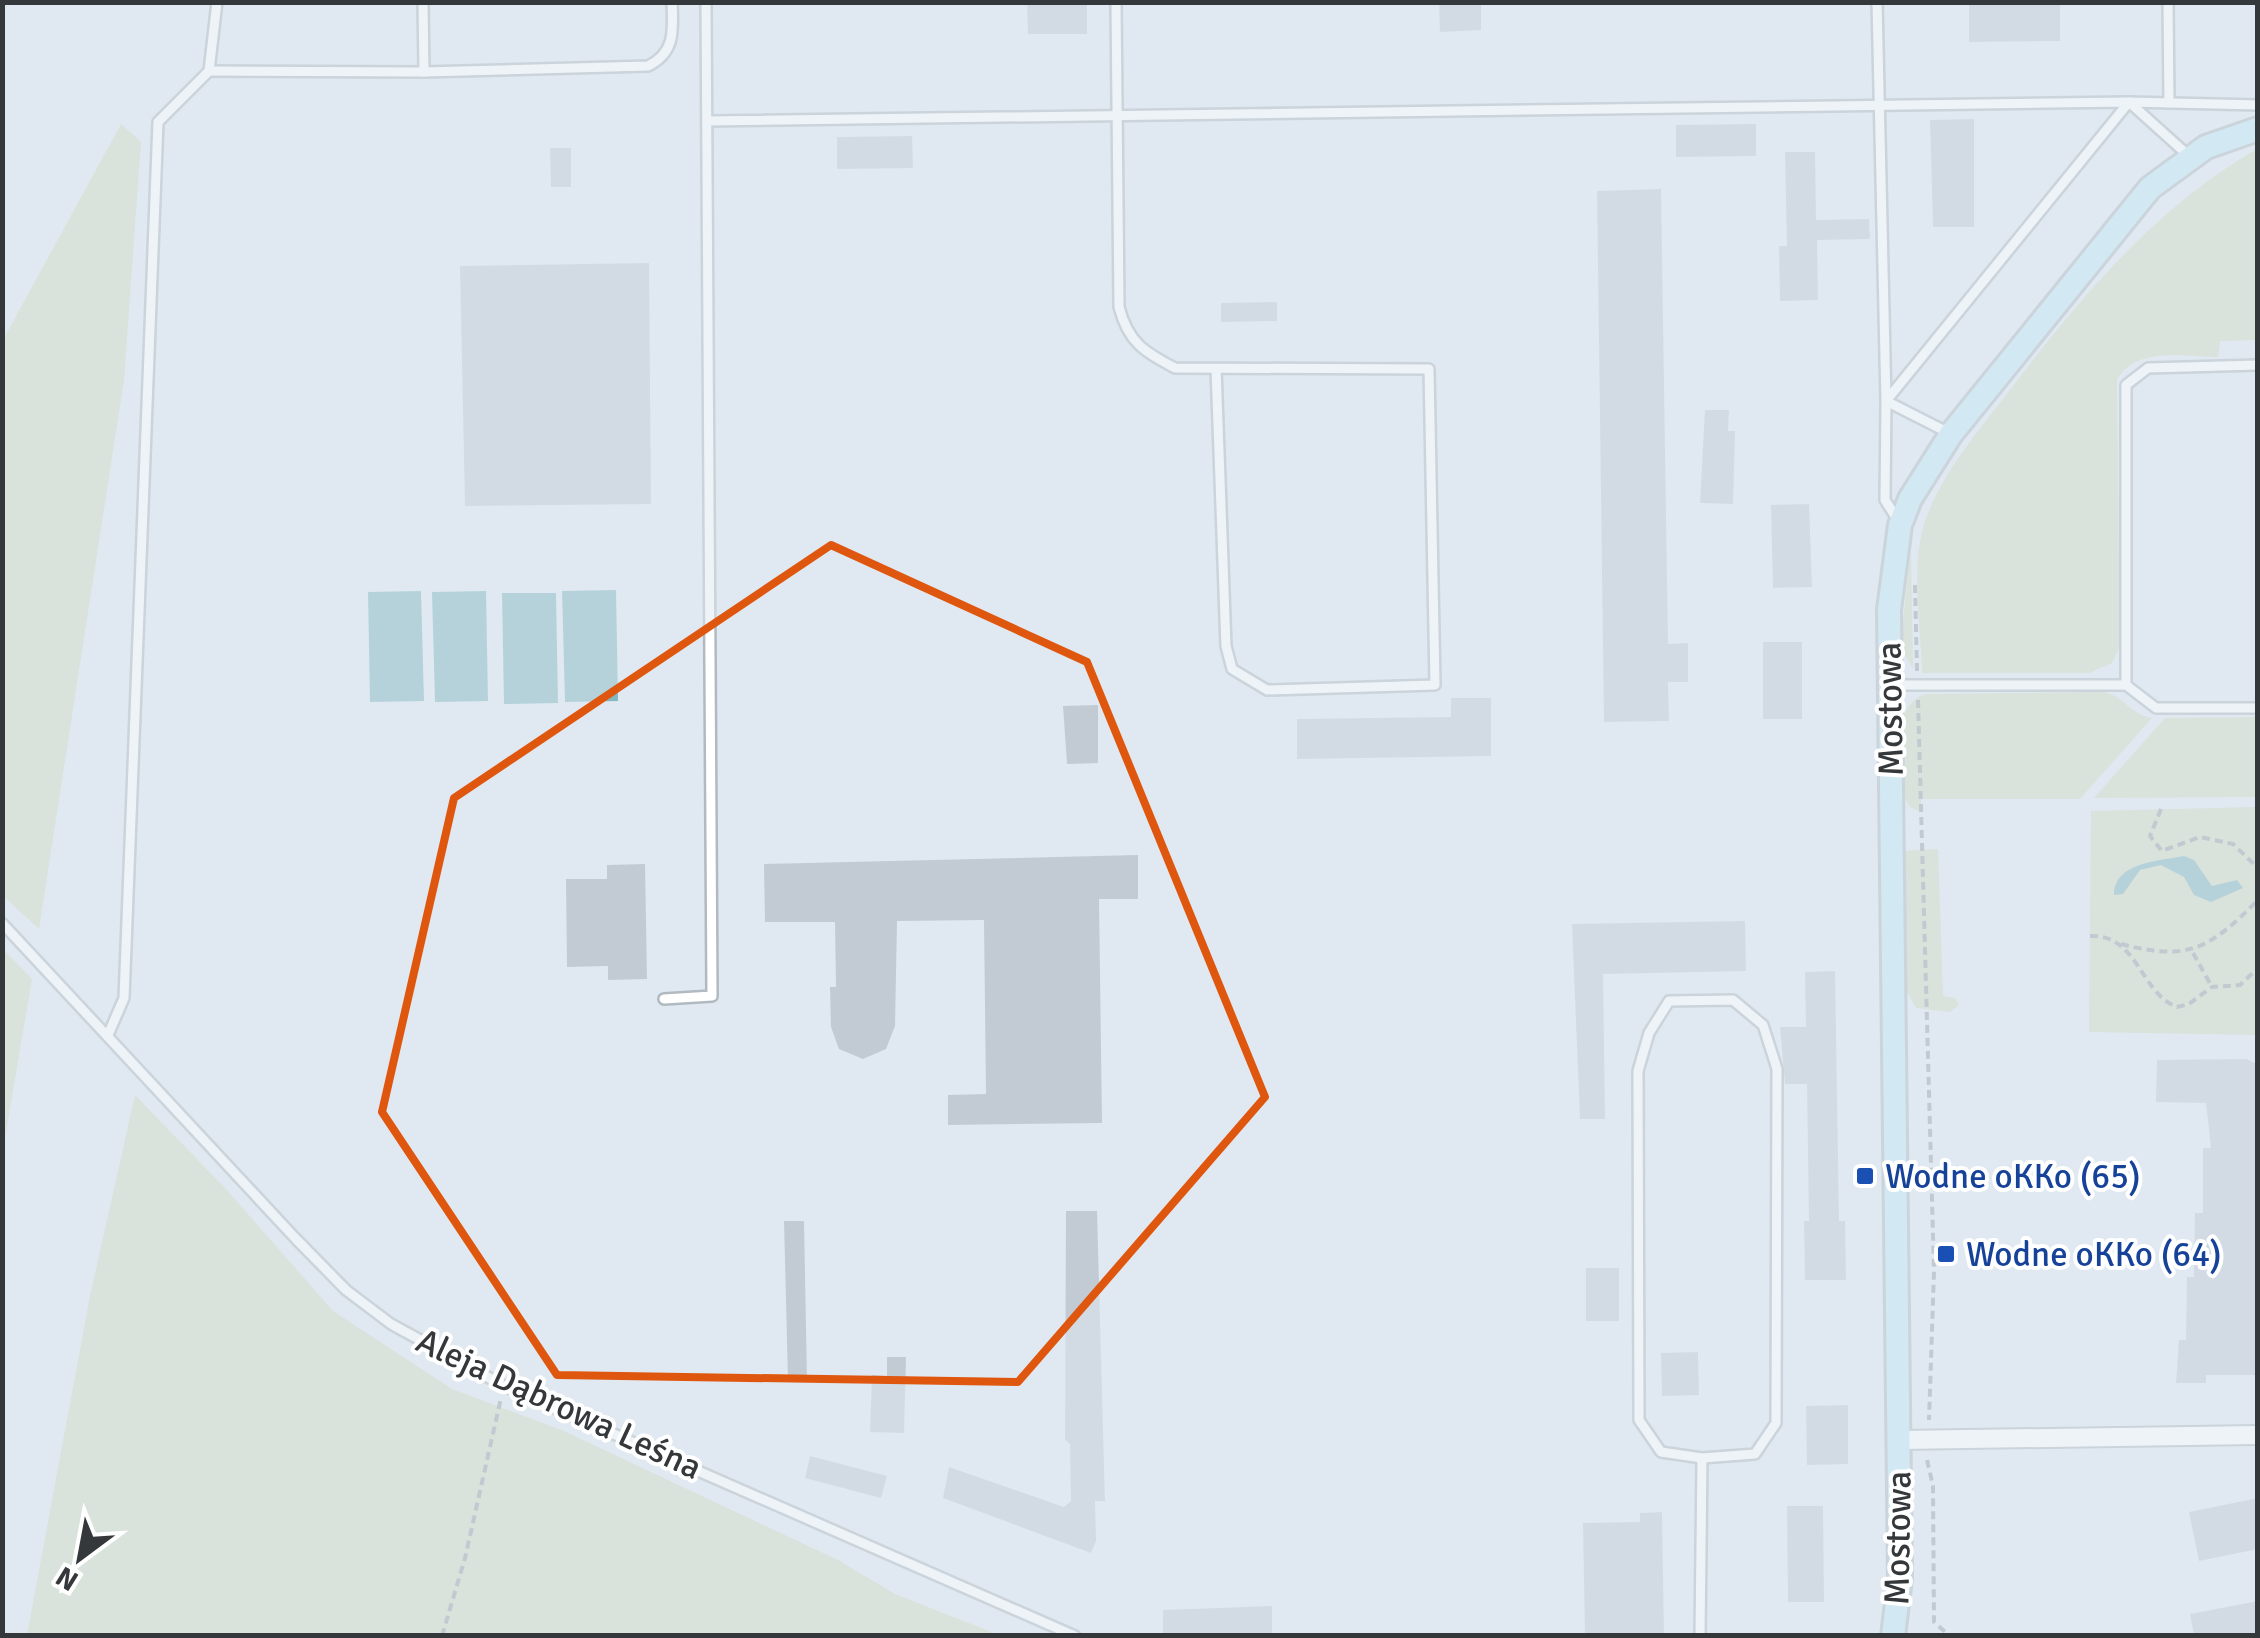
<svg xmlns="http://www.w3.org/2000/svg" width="2260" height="1638" font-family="Signika,sans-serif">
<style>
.green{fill:#d0d9c0}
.water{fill:#82b7c2}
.building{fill:#c2cbd3}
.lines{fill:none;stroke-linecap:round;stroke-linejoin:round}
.lane-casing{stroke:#b1bac1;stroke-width:14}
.street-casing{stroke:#b1bac1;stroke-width:22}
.secondary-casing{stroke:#b1bac1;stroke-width:28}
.path{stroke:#9da4aa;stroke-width:4;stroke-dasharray:8 5;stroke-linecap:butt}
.lane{stroke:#fff;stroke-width:9}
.street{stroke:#fff;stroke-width:18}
.secondary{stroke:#c2e6f4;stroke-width:22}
.marked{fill:none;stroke:#df570e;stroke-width:8;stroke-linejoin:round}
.transit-dot{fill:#1a4fb4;stroke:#fff;stroke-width:4}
.labels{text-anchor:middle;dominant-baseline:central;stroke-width:8;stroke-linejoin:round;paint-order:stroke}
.street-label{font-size:35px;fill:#34383b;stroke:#fff}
.transit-label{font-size:35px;fill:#164399;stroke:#fff;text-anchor:start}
</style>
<rect width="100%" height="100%" fill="#e0e9f1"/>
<g class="green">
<polygon points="121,124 141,142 124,380 39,929 3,896 3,340"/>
<path d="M2257,149V340L2220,341L2218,357C2186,357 2135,346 2117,380L2120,646L2112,663L2089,673H1922C1921,624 1910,568 1925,521C1941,476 1974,436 2003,399C2076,303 2151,210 2257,149Z"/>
<polygon points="1911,549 1913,668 1900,647"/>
<path d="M2104,692C2124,696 2131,715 2152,718L2080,799H1921V812L1910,807L1903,795C1902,763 1888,708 1925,694Z"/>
<polygon points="2257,717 2257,797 2094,798 2165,718"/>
<polygon points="2257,807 2257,1035 2089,1032 2091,811"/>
<polygon points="1938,849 1943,996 1955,998 1959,1005 1950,1012 1916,1008 1906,990 1905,851"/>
<polygon points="3,949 32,979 3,1150"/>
<polygon points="135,1095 226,1189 333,1311 452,1389 564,1431 838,1560 895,1594 999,1635 27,1635 90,1296"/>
</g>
<g class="water">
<polygon points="616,590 618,701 565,702 562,591"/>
<polygon points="421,591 424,701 370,702 368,592"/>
<polygon points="486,591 488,701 435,702 432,592"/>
<polygon points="502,593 556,593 558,703 504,704"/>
<path d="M2184,856L2194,860L2212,886L2237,880L2243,888L2211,902L2194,895L2184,877L2161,865L2140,870L2123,894L2114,895C2114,862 2160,861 2184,856Z"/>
</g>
<g class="building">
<polygon points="1027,2 1087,2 1087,34 1028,34"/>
<polygon points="1439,2 1481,2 1481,30 1440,32"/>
<polygon points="2060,3 2060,41 1969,42 1969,4"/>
<polygon points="1974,119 1974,227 1933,227 1930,120"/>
<polygon points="1756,124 1756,156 1676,157 1676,125"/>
<polygon points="912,136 913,168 837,169 837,137"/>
<polygon points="550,148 571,148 571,187 551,187"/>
<polygon points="1785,152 1815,152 1816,220 1869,219 1870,239 1817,240 1818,300 1780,301 1779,246 1787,246"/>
<polygon points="1661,189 1668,644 1688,643 1688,682 1668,682 1669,721 1604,722 1597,191"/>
<polygon points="649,263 651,504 465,506 460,266"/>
<polygon points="1277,302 1277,321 1221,322 1221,303"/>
<polygon points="1705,410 1729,410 1728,431 1735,431 1733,504 1700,503"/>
<polygon points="1809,504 1812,587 1773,588 1771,505"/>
<rect x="1763" y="642" width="39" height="77"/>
<polygon points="1451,698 1491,698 1491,756 1297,759 1297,719 1451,717"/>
<polygon points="1098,705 1098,763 1067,764 1063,706"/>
<polygon points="1138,855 1138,899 1099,899 1102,1123 948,1125 948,1095 986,1094 984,920 897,921 895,1026 886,1049 863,1059 839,1049 831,1027 830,987 836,987 835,922 765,922 764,864"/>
<polygon points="645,864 647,979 608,980 608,966 567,967 566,879 607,879 607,865"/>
<polygon points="1745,921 1746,971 1603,974 1605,1119 1580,1119 1572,924"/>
<polygon points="1835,971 1839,1221 1845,1221 1846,1280 1805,1280 1804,1221 1809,1221 1807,1084 1785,1084 1780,1027 1806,1027 1805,972"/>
<polygon points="2246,1059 2258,1064 2258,1375 2206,1375 2206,1383 2176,1383 2179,1340 2186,1340 2187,1277 2194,1277 2195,1213 2203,1213 2203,1148 2211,1148 2206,1103 2156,1102 2157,1060"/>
<polygon points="1066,1211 1097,1211 1105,1501 1095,1501 1096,1541 1091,1553 943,1498 949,1467 1064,1507 1071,1501 1070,1444 1065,1440"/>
<polygon points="784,1221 804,1221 807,1380 788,1380"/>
<rect x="1586" y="1268" width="33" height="53"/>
<polygon points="1698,1352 1699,1395 1662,1396 1661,1353"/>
<polygon points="887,1357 906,1357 904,1433 870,1432 872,1375 887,1376"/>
<polygon points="1848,1405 1848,1464 1807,1465 1806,1406"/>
<polygon points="810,1456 887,1476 881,1498 805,1478"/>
<polygon points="2258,1498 2258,1549 2199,1561 2189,1512"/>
<polygon points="1787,1506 1823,1506 1824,1602 1788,1602"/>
<polygon points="1662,1512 1664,1636 1585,1636 1583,1523 1640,1522 1640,1513"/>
<polygon points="2258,1601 2258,1636 2194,1636 2190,1614"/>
<polygon points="1272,1606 1272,1636 1163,1636 1163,1610"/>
</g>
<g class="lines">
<g class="lane-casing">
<g id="lane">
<path d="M1116,2L1119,307C1128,342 1144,352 1175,368L1429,369L1435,685L1267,690L1232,669L1226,646L1216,368"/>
<polyline points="1877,2 1886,401 1949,433"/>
<polyline points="2168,2 2169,103"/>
<polyline points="209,71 424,72 423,2"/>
<path d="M424,72L648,66C676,52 673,30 672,2"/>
<polyline points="708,121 2129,102 2190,157"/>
<polyline points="1899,522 1885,500 1886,401 2129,102 2258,105"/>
<polyline points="1892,685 2126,685 2156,708 2258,708"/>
<polyline points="2126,685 2126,385 2148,368 2258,365"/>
<polyline points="2,923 296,1239 346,1290 391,1324 504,1386 1075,1636"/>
<polyline points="664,999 712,996 706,2"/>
<polygon points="1733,1000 1763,1025 1777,1069 1776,1423 1755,1454 1702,1458 1661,1452 1639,1420 1638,1071 1649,1033 1669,1001"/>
<polyline points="108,1035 124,998 158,122 209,71 217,2"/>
<polyline points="1700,1636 1702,1458"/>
</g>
</g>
<g class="street-casing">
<polyline id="street" points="1899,1440 2258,1435"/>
</g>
<g class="secondary-casing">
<polyline id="secondary" points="1893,1636 1900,1578 1889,610 1900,525 1910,499 1951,434 2150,188 2206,147 2258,129"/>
</g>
<g class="path">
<polyline points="1915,585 1917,671"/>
<polyline points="1918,700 1934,1271 1929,1420"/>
<polyline points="2161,809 2150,836 2162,851 2200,837 2233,844 2258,868"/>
<path d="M2090,936C2138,934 2140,993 2177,1007L2189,1004L2212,987L2240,985L2258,968"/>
<path d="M2121,944C2189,962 2210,948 2257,901"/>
<polyline points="2193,953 2212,987"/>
<polyline points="1927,1460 1933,1486 1934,1622 1950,1636"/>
<polyline points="442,1636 465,1558 501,1398"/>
</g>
<use href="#lane" class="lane"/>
<use href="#street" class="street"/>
<use href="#secondary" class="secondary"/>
</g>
<path d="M0 0H2260V1638H0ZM831,545L1087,662L1265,1097L1018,1382L557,1375L382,1112L454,798Z" fill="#e0e9f1" fill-opacity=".55" fill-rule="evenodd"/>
<path class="marked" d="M831,545L1087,662L1265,1097L1018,1382L557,1375L382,1112L454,798Z"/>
<g class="transit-dot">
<rect x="1855" y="1166" width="20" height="20" rx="5"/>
<rect x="1936" y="1244" width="20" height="20" rx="5"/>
</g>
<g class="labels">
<g class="street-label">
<text transform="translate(1890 709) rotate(-91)">Mostowa</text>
<text transform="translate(559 1404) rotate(25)">Aleja Dąbrowa Leśna</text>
<text transform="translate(1898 1538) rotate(-89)">Mostowa</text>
</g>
<g class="transit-label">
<text x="1885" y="1176">Wodne oKKo (65)</text>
<text x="1966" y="1254">Wodne oKKo (64)</text>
</g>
</g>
<rect width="2260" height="1638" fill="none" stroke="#34383b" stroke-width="10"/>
<g transform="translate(80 1558) rotate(212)" stroke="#ffffff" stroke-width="8" paint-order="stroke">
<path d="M0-8L18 38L0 25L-18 38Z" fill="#34383b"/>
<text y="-15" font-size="28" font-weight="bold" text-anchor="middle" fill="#34383b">N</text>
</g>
</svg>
